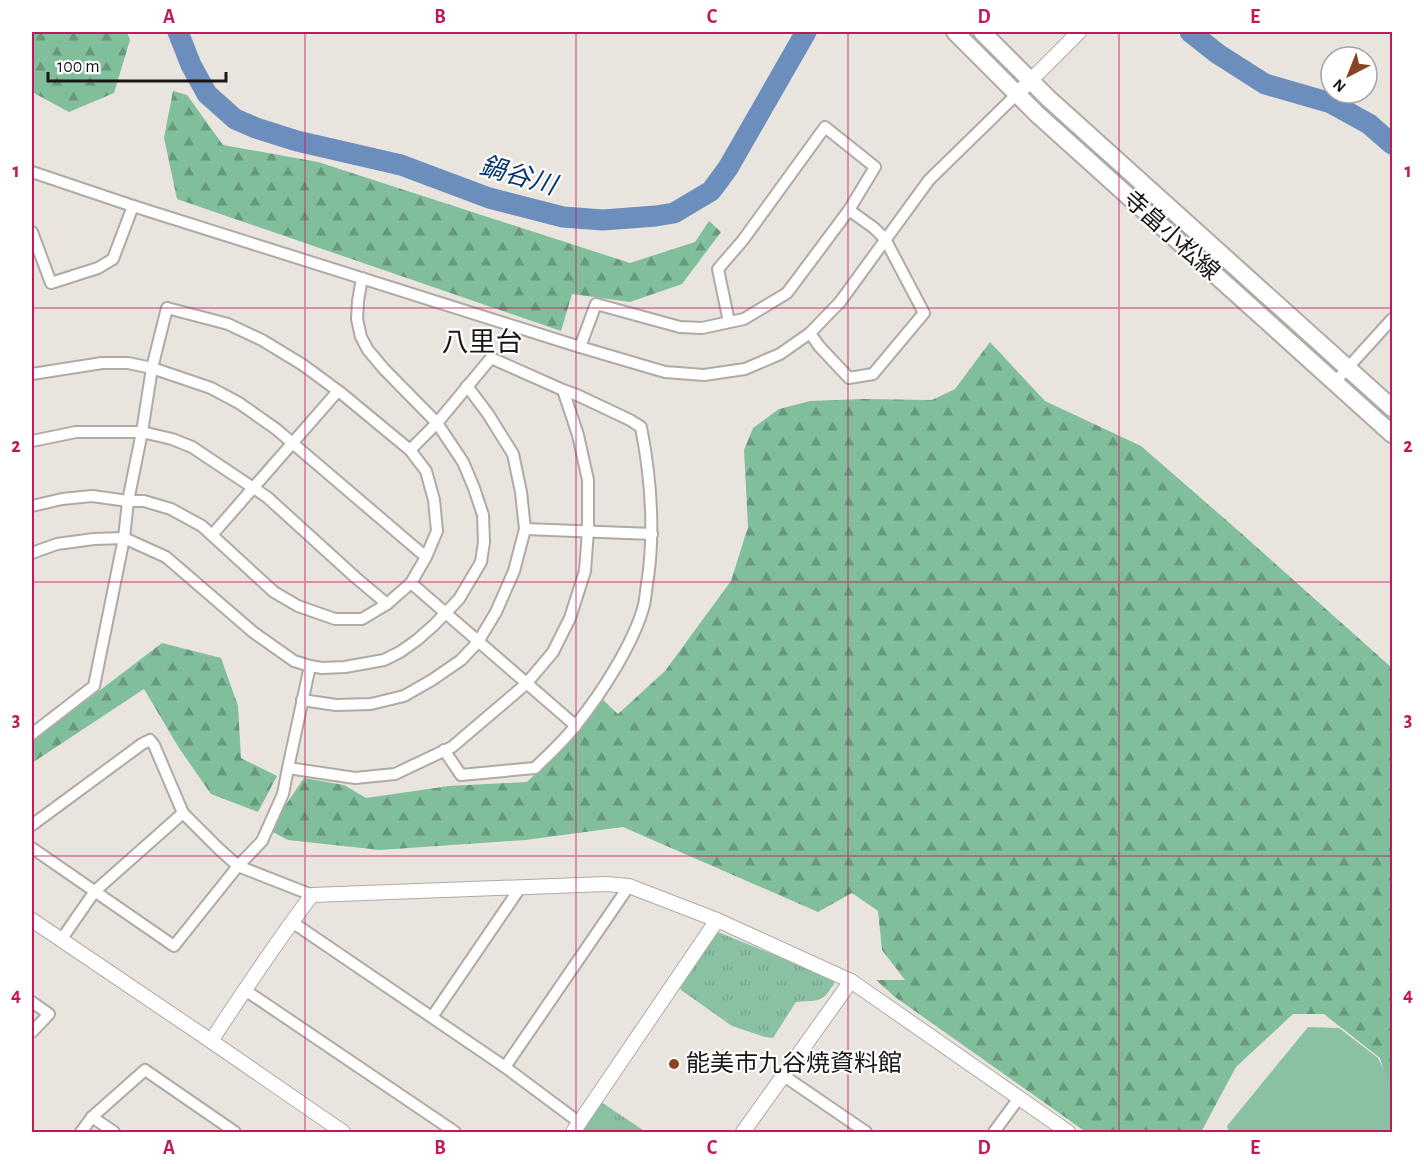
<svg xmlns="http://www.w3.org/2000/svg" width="1424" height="1164" font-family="'Alegreya Sans','Noto Sans JP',sans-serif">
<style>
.grass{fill:url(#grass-tufts)}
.forest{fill:url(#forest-firs)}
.garden{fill:#8bc1a3}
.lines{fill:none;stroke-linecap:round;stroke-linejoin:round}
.river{stroke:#6c8ebd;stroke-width:21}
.minor-casing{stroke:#b0aaa5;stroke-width:14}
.tertiary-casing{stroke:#b0aaa5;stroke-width:16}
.primary-casing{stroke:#b0aaa5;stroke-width:20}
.minor{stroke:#fff;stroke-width:10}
.tertiary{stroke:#fff;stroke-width:14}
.primary{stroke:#fff;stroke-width:16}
.grid{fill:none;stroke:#c2185b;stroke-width:1.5;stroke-opacity:0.55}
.poi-dot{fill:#8a4321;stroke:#fff;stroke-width:2}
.labels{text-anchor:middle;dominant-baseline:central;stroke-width:4.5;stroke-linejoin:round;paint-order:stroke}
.street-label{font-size:24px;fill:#191614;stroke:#fff}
.poi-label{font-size:24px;fill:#191614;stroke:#fff;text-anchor:start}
.water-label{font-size:26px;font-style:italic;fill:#05366e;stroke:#fff}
.quarter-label{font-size:27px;fill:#191614;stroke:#fff}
.neatline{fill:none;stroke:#c2185b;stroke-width:2}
.grid-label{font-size:20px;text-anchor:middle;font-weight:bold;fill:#c2185b}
</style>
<defs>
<pattern id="grass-tufts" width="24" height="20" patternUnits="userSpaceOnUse" patternTransform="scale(1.5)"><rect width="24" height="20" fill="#8bc1a3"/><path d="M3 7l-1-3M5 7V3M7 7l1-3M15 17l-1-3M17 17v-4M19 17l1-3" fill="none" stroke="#77a58b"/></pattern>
<pattern id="forest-firs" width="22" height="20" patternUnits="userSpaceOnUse" patternTransform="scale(1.5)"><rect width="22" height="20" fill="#80be9c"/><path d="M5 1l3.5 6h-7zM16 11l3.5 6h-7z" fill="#68997e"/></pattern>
</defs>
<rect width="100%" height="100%" fill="#eae4de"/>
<g class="grass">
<path d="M718,932L834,979C834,986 835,983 831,988C822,1004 812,1000 796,1002L773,1038L765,1037L732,1026L681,990L680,985Z"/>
<polygon points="601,1102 646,1132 581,1132"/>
</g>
<g class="forest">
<polygon points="32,32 127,32 130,40 114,93 69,112 32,92"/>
<polygon points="173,91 187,95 223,145 318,162 630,263 695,242 709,221 721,232 682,284 630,302 572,294 561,331 177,199 164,138"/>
<polygon points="990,342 1045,401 1141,446 1241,533 1392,668 1392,1096 1380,1058 1324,1014 1293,1014 1236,1067 1201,1132 1086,1132 895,997 876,980 905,980 882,950 878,911 852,893 818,912 623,827 525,840 380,850 288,840 269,830 270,825 285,806 304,778 344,785 366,798 449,786 527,782 575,735 603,700 618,714 665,671 731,581 748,527 744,450 753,428 779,409 810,401 863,399 932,400 955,389"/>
<polygon points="162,643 221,658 238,706 241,758 277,776 258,812 211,794 179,748 144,689 32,763 32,742"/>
</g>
<polygon class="garden" points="1308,1027 1339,1028 1378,1058 1392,1086 1392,1132 1229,1132 1227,1126"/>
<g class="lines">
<g class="river">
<polyline points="178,32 191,65 207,94 235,119 256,128 297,141 401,165 489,198 563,217 603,220 656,216 674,213 711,191 728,168 806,32"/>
<polyline points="1190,32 1218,54 1265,84 1331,103 1369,124 1392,144"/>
</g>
<g class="minor-casing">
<g id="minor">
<polyline points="32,172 133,206 580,347 665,372 704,375 745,369 780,354 810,333 840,302 929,180 1017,94"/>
<polyline points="32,232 51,283 98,268 113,259 133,206"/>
<polyline points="810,333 819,346 849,378 873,374 924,313 885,239 874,228 849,210"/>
<polyline points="580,347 596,304 680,327 702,328 744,319 787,293 849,210 875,167 825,127 743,240 718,269 729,322"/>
<polyline points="32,374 102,363 128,363 152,368 211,388 239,403 276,429 426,557"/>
<polyline points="1334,383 1392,319"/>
<polyline points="32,441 76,432 142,432 172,439 192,447 267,497 355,577 387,604"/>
<path d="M410,450L437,423L491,358L563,390L577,395L630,420L641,427C651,478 655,526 648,578C646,587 646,596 644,605C634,643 601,694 576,725C564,741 549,754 535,768L461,775L444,750"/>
<polyline points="32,506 62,499 92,496 128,501 144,501 171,509 202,526 274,592 298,606 335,619 362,619 387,604 411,583 426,557 437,531 434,500 426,471 410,450 341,393 303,365 262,340 228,324 167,308 152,368 142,432 128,501 124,538 94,686 32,734"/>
<polyline points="525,529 652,534"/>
<polyline points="212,535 338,391"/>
<polyline points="32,553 57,544 94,539 124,538 166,557 253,632 294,661 310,666 322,668 345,667 384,660 400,652 417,640 434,625 459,599 481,562 484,542 483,515 474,488 463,462 437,423 384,369 368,350 361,337 357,319 358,301 362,278"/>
<polyline points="411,583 576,726"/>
<polyline points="310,666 288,768 355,778 395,774 452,747 526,684 553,652 570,618 585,571 588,531 588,480 578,435 563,390"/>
<polyline points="302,700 336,705 371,704 404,696 432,680 461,660 478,642 496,612 514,571 525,529 521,492 513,454 488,414 467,386"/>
<polyline points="32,825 142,744 150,740 154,745 183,813 219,849 238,866 312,895"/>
<polyline points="32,848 174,946 238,866 262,841 283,794 288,768"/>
<polyline points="292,922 505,1067 580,1123"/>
<polyline points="61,940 95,891 183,813"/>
<polyline points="245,990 455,1132"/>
<polyline points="32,1002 49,1014 32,1032"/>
<polyline points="432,1017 520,888"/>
<polyline points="505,1067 629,886"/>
<polyline points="784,1076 866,1132"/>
<polyline points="92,1117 114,1132"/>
<polyline points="81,1132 92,1117 145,1070 235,1132"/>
<polyline points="994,1132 1019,1098"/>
</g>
</g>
<g class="tertiary-casing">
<g id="tertiary">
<polyline points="1017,94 1079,32"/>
<polyline points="32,920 211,1041 343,1132"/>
<path d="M211,1041C244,991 276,942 312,895L606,884L629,886L717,920L851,981L1068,1132"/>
<polyline points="573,1132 717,920"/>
<polyline points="743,1132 851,981"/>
</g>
</g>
<g class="primary-casing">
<g id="primary">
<polyline points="955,32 1037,114 1392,434"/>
<polyline points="982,32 1049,99 1392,408"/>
</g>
</g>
<use href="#minor" class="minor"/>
<use href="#tertiary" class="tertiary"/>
<use href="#primary" class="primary"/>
</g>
<path class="grid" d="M305,32V1132M576,32V1132M848,32V1132M1119,32V1132M32,308H1392M32,582H1392M32,856H1392"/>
<circle class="poi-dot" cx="674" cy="1064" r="6"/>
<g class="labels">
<g class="street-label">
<text transform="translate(1171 236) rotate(42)">寺畠小松線</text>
</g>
<g class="poi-label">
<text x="686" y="1064">能美市九谷焼資料館</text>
</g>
<g class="water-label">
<text transform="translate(518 176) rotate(16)">鍋谷川</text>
</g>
<g class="quarter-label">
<text x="482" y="342">八里台</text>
</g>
</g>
<rect width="1424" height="1164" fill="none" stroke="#ffffff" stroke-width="66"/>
<g transform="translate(1349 75) rotate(222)"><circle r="28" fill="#ffffff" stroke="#a3a2a1" stroke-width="1.5"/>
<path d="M0-4.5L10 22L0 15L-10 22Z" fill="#8a4321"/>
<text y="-9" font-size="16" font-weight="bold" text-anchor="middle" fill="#191614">N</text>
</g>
<path d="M48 72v9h178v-9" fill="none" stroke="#191614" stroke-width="3"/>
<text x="57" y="72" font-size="18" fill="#191614" stroke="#ffffff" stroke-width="4.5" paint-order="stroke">100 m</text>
<rect x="33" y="33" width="1358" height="1098" class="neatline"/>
<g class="grid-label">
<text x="169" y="23">A</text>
<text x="440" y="23">B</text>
<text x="712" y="23">C</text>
<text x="984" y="23">D</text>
<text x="1255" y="23">E</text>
<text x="16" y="177">1</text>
<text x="1408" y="177">1</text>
<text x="16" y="452">2</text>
<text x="1408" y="452">2</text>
<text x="16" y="726">3</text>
<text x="1408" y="726">3</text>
<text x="16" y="1001">4</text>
<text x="1408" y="1001">4</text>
<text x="169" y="1154">A</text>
<text x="440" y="1154">B</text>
<text x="712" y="1154">C</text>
<text x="984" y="1154">D</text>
<text x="1255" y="1154">E</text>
</g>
</svg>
